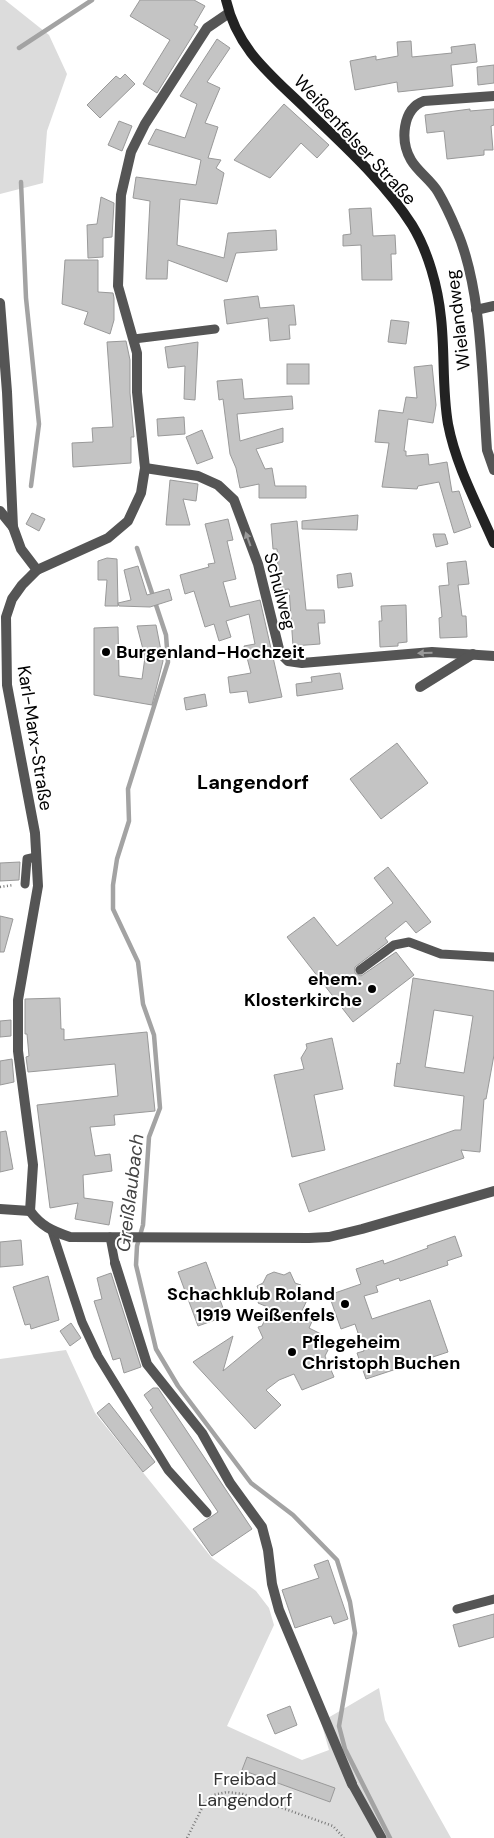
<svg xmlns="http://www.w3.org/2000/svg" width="494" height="1838" font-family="'DM Sans',sans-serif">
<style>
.green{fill:#dcdcdc}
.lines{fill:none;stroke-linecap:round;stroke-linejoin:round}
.stream{stroke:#a3a3a3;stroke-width:4.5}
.building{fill:#c4c4c4;stroke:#999;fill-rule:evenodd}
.path{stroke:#777;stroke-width:2.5;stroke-dasharray:1 2.5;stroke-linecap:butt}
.lane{stroke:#555;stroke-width:9}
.street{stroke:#555;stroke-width:10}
.secondary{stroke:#222;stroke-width:10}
.oneway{fill:#999}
.poi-dot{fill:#000;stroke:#fff;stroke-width:2}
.labels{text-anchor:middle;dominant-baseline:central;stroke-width:4;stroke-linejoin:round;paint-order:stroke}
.street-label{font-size:18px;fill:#000;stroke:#fff}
.poi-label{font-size:18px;font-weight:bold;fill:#000;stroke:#fff;text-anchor:start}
.park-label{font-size:18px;fill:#333;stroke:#fff}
.water-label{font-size:19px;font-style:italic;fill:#444;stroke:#fff}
.quarter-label{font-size:20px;font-weight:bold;fill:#000;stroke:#fff}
</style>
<rect width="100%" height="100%" fill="#fff"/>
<g class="green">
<polygon points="0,0 5,0 49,35 67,74 47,131 43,183 0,194"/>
<polygon points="66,1350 95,1413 212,1558 256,1591 269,1608 274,1625 227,1726 302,1760 329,1750 321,1722 379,1688 385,1720 451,1838 0,1838 0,1359"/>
</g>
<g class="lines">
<g class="stream">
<polyline points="19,48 92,0"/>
<polyline points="21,182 26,298 39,424 31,486"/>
<polyline points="137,548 166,635 168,662 128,789 129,821 117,859 113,885 113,909 138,962 143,1004 154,1035 160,1108 149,1137 143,1225 137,1246 136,1265 156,1349 178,1386 251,1483 293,1515 337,1560 350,1602 355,1633 339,1726 345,1749 390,1838"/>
</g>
</g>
<g class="building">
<polygon points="140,0 194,0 205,6 194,25 198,27 157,93 143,84 170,40 130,16"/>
<polygon points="217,39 230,48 207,82 220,88 205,123 218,127 208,158 221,160 216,168 224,173 217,204 180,199 177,245 224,258 228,233 276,230 277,250 236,253 227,282 168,260 167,279 146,279 150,201 133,198 136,177 196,185 201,160 148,144 156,129 185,138 197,104 180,96"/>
<polygon points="411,41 412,57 452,53 451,47 475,44 477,62 451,65 453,86 398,92 397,82 355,90 350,61 376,56 376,60 398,56 397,42"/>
<polygon points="494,65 494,83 478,85 477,67"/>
<polygon points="125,74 135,84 100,118 87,105 116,76 120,79"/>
<polygon points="284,104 329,145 317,158 301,143 270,178 234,160"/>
<polygon points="470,109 470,111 494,109 494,125 491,126 493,150 484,150 484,155 447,159 444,131 427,133 425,115"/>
<polygon points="119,121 132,126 122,151 108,145"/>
<polygon points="101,197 114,203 112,237 103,238 103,257 88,258 87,225 97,224"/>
<polygon points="371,208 373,236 395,235 396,254 391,254 392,280 362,280 361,245 343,246 343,235 351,234 349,209"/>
<polygon points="65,260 98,260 98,292 113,293 114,298 114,320 110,334 84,324 88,312 62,304"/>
<polygon points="258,296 260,308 294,305 296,325 289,325 290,339 270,341 268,318 227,324 224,300"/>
<polygon points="391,320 409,322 406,344 388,342"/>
<polygon points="126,341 130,360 130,393 134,437 131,437 131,463 73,467 72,443 93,442 92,428 113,427 107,342"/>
<polygon points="198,342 195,400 184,399 185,366 168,368 165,347"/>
<rect x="287" y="364" width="22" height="20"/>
<polygon points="432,365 436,405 433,423 408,419 404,451 406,451 406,456 428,454 429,465 447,462 452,492 459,491 471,527 454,533 439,482 418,486 417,489 382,487 389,443 375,442 379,410 403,413 406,397 417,398 414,367"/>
<polygon points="242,379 244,399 292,396 293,409 237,414 240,441 283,428 283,442 256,449 265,469 272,468 275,486 306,486 306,498 259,498 259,484 240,488 236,468 230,454 223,399 219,400 217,381"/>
<polygon points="184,417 185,434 158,436 157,419"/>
<polygon points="202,430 213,458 197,464 186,437"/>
<polygon points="170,480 198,484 196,501 183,499 190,525 166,525"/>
<polygon points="32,513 45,519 39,531 26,524"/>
<polygon points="358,515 357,530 302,529 302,521"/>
<polygon points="228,519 233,540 227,541 236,579 223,582 230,607 260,600 282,697 249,703 247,691 230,693 228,677 251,673 244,646 255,644 249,614 226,621 231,637 219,641 214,624 205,627 194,591 185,594 180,575 209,567 208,564 215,563 205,524"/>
<polygon points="297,521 306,610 324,610 325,623 318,623 320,644 293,646 289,589 279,590 277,549 273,549 271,524"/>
<polygon points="433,534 445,534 448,544 436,547"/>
<polygon points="107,558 117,559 118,606 105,606 107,580 98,580 98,561"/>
<polygon points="466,561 469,584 458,585 462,616 466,616 467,637 440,638 439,618 442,617 439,586 449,585 447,563"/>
<polygon points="138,566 147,595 169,589 172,600 150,607 119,606 118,603 131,600 124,570"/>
<polygon points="351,573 353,586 338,588 337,575"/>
<polygon points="406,605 407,642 398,643 398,646 380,647 379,621 382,621 381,606"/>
<polygon points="156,625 163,661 152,705 94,695 94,628 118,627 119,676 142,679 145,657 137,626"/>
<polygon points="340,673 343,689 297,696 296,684 312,682 311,677"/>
<polygon points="205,694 207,706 186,710 184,698"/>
<polygon points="397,743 428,783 381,819 350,779"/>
<polygon points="20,862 19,880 0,881 0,863"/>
<polygon points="388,867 431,922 416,933 406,921 385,938 388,942 355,967 355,973 361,976 396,952 414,975 353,1022 287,937 314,917 337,946 393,903 374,878"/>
<polygon points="0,916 13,919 4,952 0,952"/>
<path d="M413,978L494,991V1055L486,1099H484L480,1152L461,1150L464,1158L309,1212L299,1184L455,1130H461L464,1096L394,1086L397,1063L400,1064ZM434,1010L473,1016L464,1073L425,1067Z"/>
<polygon points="60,998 61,1029 64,1029 64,1040 147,1032 155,1111 114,1115 115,1125 90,1127 95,1156 110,1154 112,1171 83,1175 84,1198 113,1202 109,1225 75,1219 78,1203 50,1208 37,1105 118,1096 115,1064 28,1072 26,1057 29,1056 27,1034 25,1034 25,999"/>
<polygon points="11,1020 11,1036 0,1037 0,1021"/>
<polygon points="332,1038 343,1089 314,1095 325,1150 292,1157 274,1075 304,1069 301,1058 307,1048 306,1044"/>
<polygon points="12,1059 14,1082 0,1085 0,1061"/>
<polygon points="6,1131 13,1169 0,1172 0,1132"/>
<polygon points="455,1236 462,1256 447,1261 448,1265 400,1281 399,1278 376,1286 378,1292 364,1296 372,1319 430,1300 448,1352 366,1379 357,1353 364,1351 355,1324 341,1329 329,1295 361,1284 356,1269 383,1260 384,1264 428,1248 427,1246"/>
<polygon points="21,1240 23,1265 0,1267 0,1242"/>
<polygon points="206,1262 226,1316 198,1326 178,1272"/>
<polygon points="274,1272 284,1275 290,1272 295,1283 301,1285 296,1295 307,1300 302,1311 314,1317 309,1328 323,1335 308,1340 328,1350 325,1356 334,1377 302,1390 294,1374 279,1380 266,1390 281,1405 255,1429 193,1362 233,1336 223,1371 263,1338 258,1327 262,1326 270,1308 258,1303 261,1296 257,1286 263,1283 267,1275"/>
<polygon points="111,1273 141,1367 124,1373 120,1358 113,1360 94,1301 102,1299 97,1278"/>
<polygon points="48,1276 59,1320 31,1329 30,1324 25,1325 13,1287"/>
<polygon points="71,1323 81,1338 70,1346 60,1331"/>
<polygon points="153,1388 158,1388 252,1529 212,1556 193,1529 218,1512 150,1410 153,1408 144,1395"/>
<polygon points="109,1403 155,1462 143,1472 97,1413"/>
<polygon points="328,1560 348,1619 334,1624 331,1616 295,1628 282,1590 319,1578 314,1565"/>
<polygon points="494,1614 494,1637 459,1647 453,1625"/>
<polygon points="290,1706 297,1725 275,1734 267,1715"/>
<polygon points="247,1757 335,1788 330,1802 242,1770"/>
</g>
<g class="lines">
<g class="path">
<polyline points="0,887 13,885"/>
<polyline points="187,1838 205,1802 213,1795 227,1792 243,1794 333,1826 344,1838"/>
</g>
<g class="lane">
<polyline points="134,339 215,329"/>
<polyline points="25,884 27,859 36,857"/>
<polyline points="360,970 394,945 409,942 441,954 494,957"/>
<polyline points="52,1231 82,1322 98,1356 168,1470 207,1513"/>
<polyline points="110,1237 115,1263"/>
<polyline points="457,1609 494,1599"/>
<polyline points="352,1784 382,1838"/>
</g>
<g class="street">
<path d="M494,96L424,101C402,109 400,141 411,160C418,172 431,180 438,192C445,204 451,217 456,229C483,289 482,384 487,450L494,470"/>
<polyline points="0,303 7,392 13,527 21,549 37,570"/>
<polyline points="476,310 494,306"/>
<polyline points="145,468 198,476 218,485 234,500 258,564 280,653 288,661 302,663 432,652 494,656"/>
<polyline points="0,511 13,527"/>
<polyline points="420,687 473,654"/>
<polyline points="0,1209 30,1211"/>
<polyline points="30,1211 33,1165 18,1051 18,1000 38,886 35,833 7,685 6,617 12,599 22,585 37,570 108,538 128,521 141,493 145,468 137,392 137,353 118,286 121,195 131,152 145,124 207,28 229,13"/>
<path d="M30,1211C41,1226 52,1231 70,1237L309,1238L329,1237L362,1229L494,1191"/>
<polyline points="115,1263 147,1364 202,1433 230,1483 262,1527 268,1550 272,1584 279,1610 352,1784"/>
</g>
<path class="secondary" d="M226,0C237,49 270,74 305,108C342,144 384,181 412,225C428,251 438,287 441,318C445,353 442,389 448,424C456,466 477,504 494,543"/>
</g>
<defs><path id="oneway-solid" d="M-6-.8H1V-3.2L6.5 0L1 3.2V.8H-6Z" transform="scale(1.25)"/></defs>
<g class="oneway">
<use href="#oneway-solid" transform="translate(248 539) rotate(-110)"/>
<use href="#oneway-solid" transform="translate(425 653) rotate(178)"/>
</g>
<g class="poi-dot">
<circle cx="106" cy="652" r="5"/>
<circle cx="372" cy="989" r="5"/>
<circle cx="345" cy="1304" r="5"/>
<circle cx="292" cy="1352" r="5"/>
</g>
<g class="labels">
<g class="street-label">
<text transform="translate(355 140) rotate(47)">Weißenfelser Straße</text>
<text transform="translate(458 320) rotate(-97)">Wielandweg</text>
<text transform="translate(280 591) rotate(75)">Schulweg</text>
<text transform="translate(35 738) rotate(81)">Karl-Marx-Straße</text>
</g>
<g class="poi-label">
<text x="116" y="652">Burgenland-Hochzeit</text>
<text x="362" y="979" text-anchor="end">ehem.<tspan x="362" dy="21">Klosterkirche</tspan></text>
<text x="335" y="1294" text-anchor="end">Schachklub Roland<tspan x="335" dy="21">1919 Weißenfels</tspan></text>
<text x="302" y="1342">Pflegeheim<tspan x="302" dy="21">Christoph Buchen</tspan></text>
</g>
<g class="park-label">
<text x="245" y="1779">Freibad<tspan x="245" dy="21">Langendorf</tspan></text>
</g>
<g class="water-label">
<text transform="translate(130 1193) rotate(-83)">Greißlaubach</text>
</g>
<g class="quarter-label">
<text x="253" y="782">Langendorf</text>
</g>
</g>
</svg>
